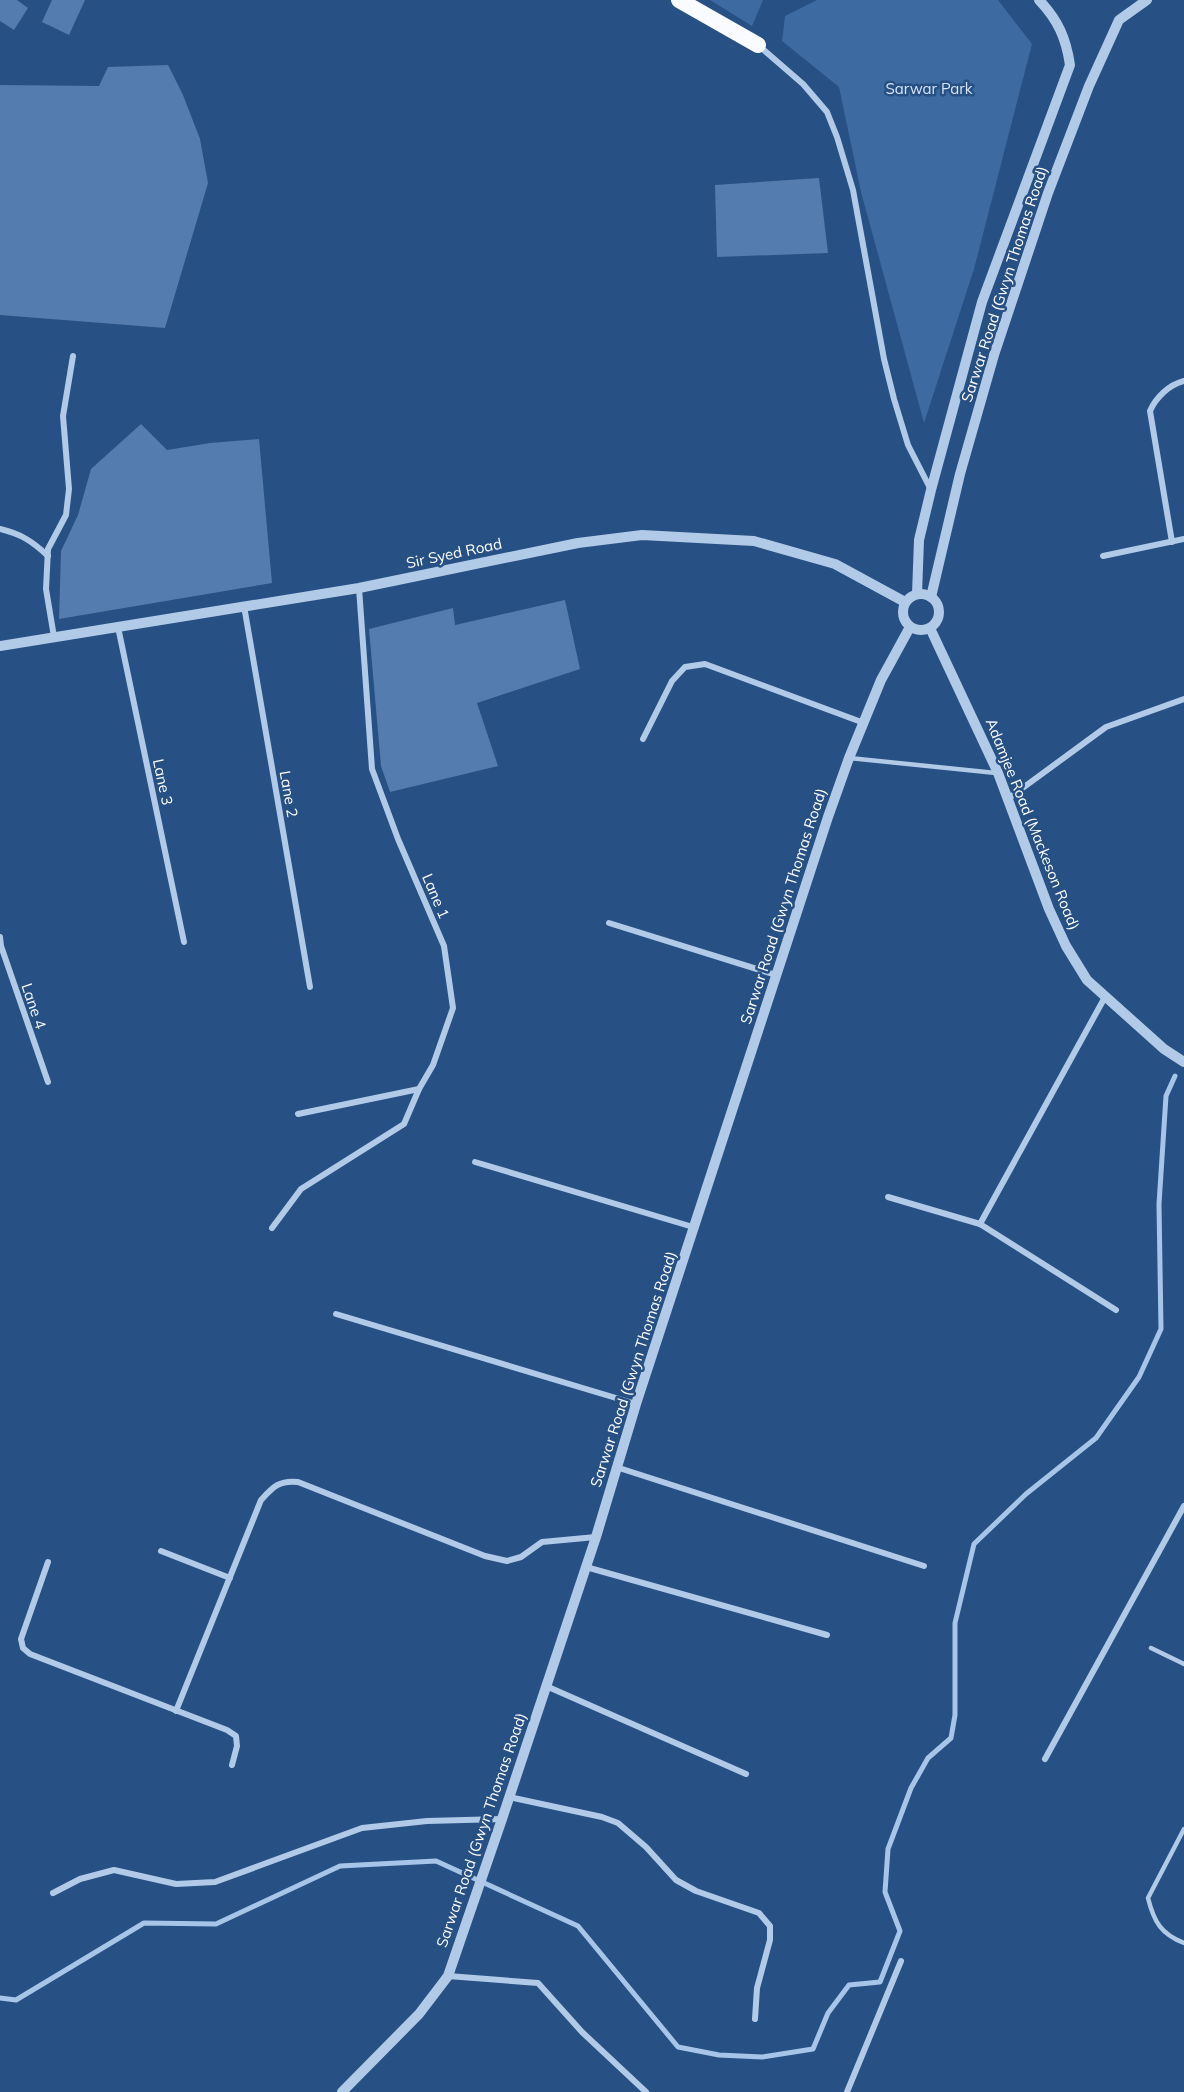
<svg xmlns="http://www.w3.org/2000/svg" width="1184" height="2092" font-family="Mulish,sans-serif">
<style>
.green{fill:#3c6aa1}
.lines{fill:none;stroke-linecap:round;stroke-linejoin:round}
.stream{stroke:#a6c5e8;stroke-width:5}
.building{fill:#547cae}
.service{stroke:#b1cae7;stroke-width:4.5}
.minor{stroke:#b1cae7;stroke-width:6}
.tertiary{stroke:#b1cae7;stroke-width:10}
.trunk{stroke:#f9fbfe;stroke-width:16}
.labels{text-anchor:middle;dominant-baseline:central;stroke-width:5;stroke-linejoin:round;paint-order:stroke}
.park-label{font-size:15px;fill:#d4e4f6;stroke:#275084}
.street-label{font-size:15px;fill:#fff;stroke:#275084}
</style>
<rect width="100%" height="100%" fill="#275084"/>
<g class="green">
<polygon points="710,0 763,0 752,26"/>
<polygon points="817,0 998,0 1032,44 974,269 924,423 861,192 839,87 782,41 785,16"/>
</g>
<g class="lines">
<polyline class="stream" points="0,1998 16,2000 144,1923 216,1924 340,1866 436,1861 578,1926 678,2047 719,2055 762,2057 813,2049 828,2013 849,1985 880,1982 900,1931 885,1892 888,1849 911,1788 928,1758 951,1738 955,1715 955,1623 974,1544 1026,1494 1096,1438 1139,1377 1161,1329 1159,1204 1166,1096 1175,1076"/>
</g>
<g class="building">
<polygon points="0,0 17,0 28,8 14,30 0,21"/>
<polygon points="52,0 85,0 69,35 42,22"/>
<polygon points="168,65 183,95 200,139 208,183 165,328 0,315 0,85 99,86 108,67"/>
<polygon points="819,178 828,253 717,257 715,185"/>
<polygon points="141,424 167,450 210,443 259,439 272,583 59,619 61,551 78,515 91,469"/>
<polygon points="565,600 580,669 477,703 498,766 390,792 381,766 369,629 453,608 455,625"/>
</g>
<g class="lines">
<g class="service">
<polyline points="849,758 996,773"/>
<polyline points="1151,1648 1184,1664"/>
<path d="M1184,1829L1148,1898C1154,1922 1161,1934 1184,1943"/>
</g>
<g class="minor">
<polyline points="758,45 803,84 827,112 837,137 853,190 884,359 894,399 908,445 931,490"/>
<path d="M0,529C21,534 32,541 48,556"/>
<path d="M1172,542L1150,411C1156,397 1169,385 1184,381"/>
<polyline points="1103,556 1184,539"/>
<polyline points="244,606 310,987"/>
<polyline points="118,627 184,942"/>
<polyline points="54,637 46,589 48,549 66,515 69,489 63,416 73,356"/>
<polyline points="643,739 672,681 685,667 705,664 864,723"/>
<polyline points="1009,798 1106,727 1184,699"/>
<polyline points="609,923 776,975"/>
<polyline points="0,937 1,946 48,1082"/>
<polyline points="298,1114 419,1089"/>
<polyline points="475,1162 693,1227"/>
<polyline points="888,1197 980,1224 1116,1310"/>
<polyline points="980,1224 1105,997"/>
<polyline points="272,1228 301,1189 404,1124 419,1089 433,1065 453,1008 444,946 398,839 372,769 359,588"/>
<polyline points="336,1314 636,1404"/>
<polyline points="616,1467 924,1566"/>
<polyline points="161,1551 230,1578"/>
<polyline points="48,1562 21,1639 23,1648 30,1654 227,1730 236,1736 237,1746 232,1765"/>
<polyline points="586,1567 827,1635"/>
<polyline points="546,1686 746,1774"/>
<path d="M176,1711L261,1500C273,1487 279,1480 298,1482L485,1556L507,1561L521,1557L542,1542L596,1537"/>
<polyline points="1045,1759 1184,1506"/>
<polyline points="509,1797 602,1817 618,1823 646,1847 676,1880 696,1891 759,1913 770,1926 770,1940 757,1988 755,2019"/>
<polyline points="53,1893 80,1879 114,1870 176,1884 215,1882 362,1828 427,1821 502,1819"/>
<polyline points="448,1976 538,1983 582,2032 646,2092"/>
<polyline points="847,2092 901,1961"/>
</g>
<g class="tertiary">
<circle cx="921" cy="612" r="18"/>
<path d="M917,594L919,540L931,490L982,302L1070,65C1066,38 1058,20 1039,0"/>
<polyline points="931,597 960,474 994,355 1048,193 1089,86 1119,20 1147,0"/>
<polyline points="930,628 998,773 1049,909 1066,946 1087,980 1164,1049 1184,1062"/>
<polyline points="0,646 359,588 578,543 642,535 754,541 835,564 905,602"/>
<polyline points="342,2092 419,2014 448,1976 502,1819 596,1537 636,1404 828,817 849,758 881,680 910,627"/>
</g>
<polyline class="trunk" points="679,0 758,45"/>
</g>
<g class="labels">
<g class="park-label">
<text x="929" y="88">Sarwar Park</text>
</g>
<g class="street-label">
<text transform="translate(1004 284) rotate(-72)">Sarwar Road (Gwyn Thomas Road)</text>
<text transform="translate(454 553) rotate(-12)">Sir Syed Road</text>
<text transform="translate(163 782) rotate(78)">Lane 3</text>
<text transform="translate(289 794) rotate(80)">Lane 2</text>
<text transform="translate(1033 824) rotate(68)">Adamjee Road (Mackeson Road)</text>
<text transform="translate(436 896) rotate(67)">Lane 1</text>
<text transform="translate(783 906) rotate(-72)">Sarwar Road (Gwyn Thomas Road)</text>
<text transform="translate(34 1006) rotate(71)">Lane 4</text>
<text transform="translate(633 1369) rotate(-72)">Sarwar Road (Gwyn Thomas Road)</text>
<text transform="translate(481 1830) rotate(-71)">Sarwar Road (Gwyn Thomas Road)</text>
</g>
</g>
</svg>
